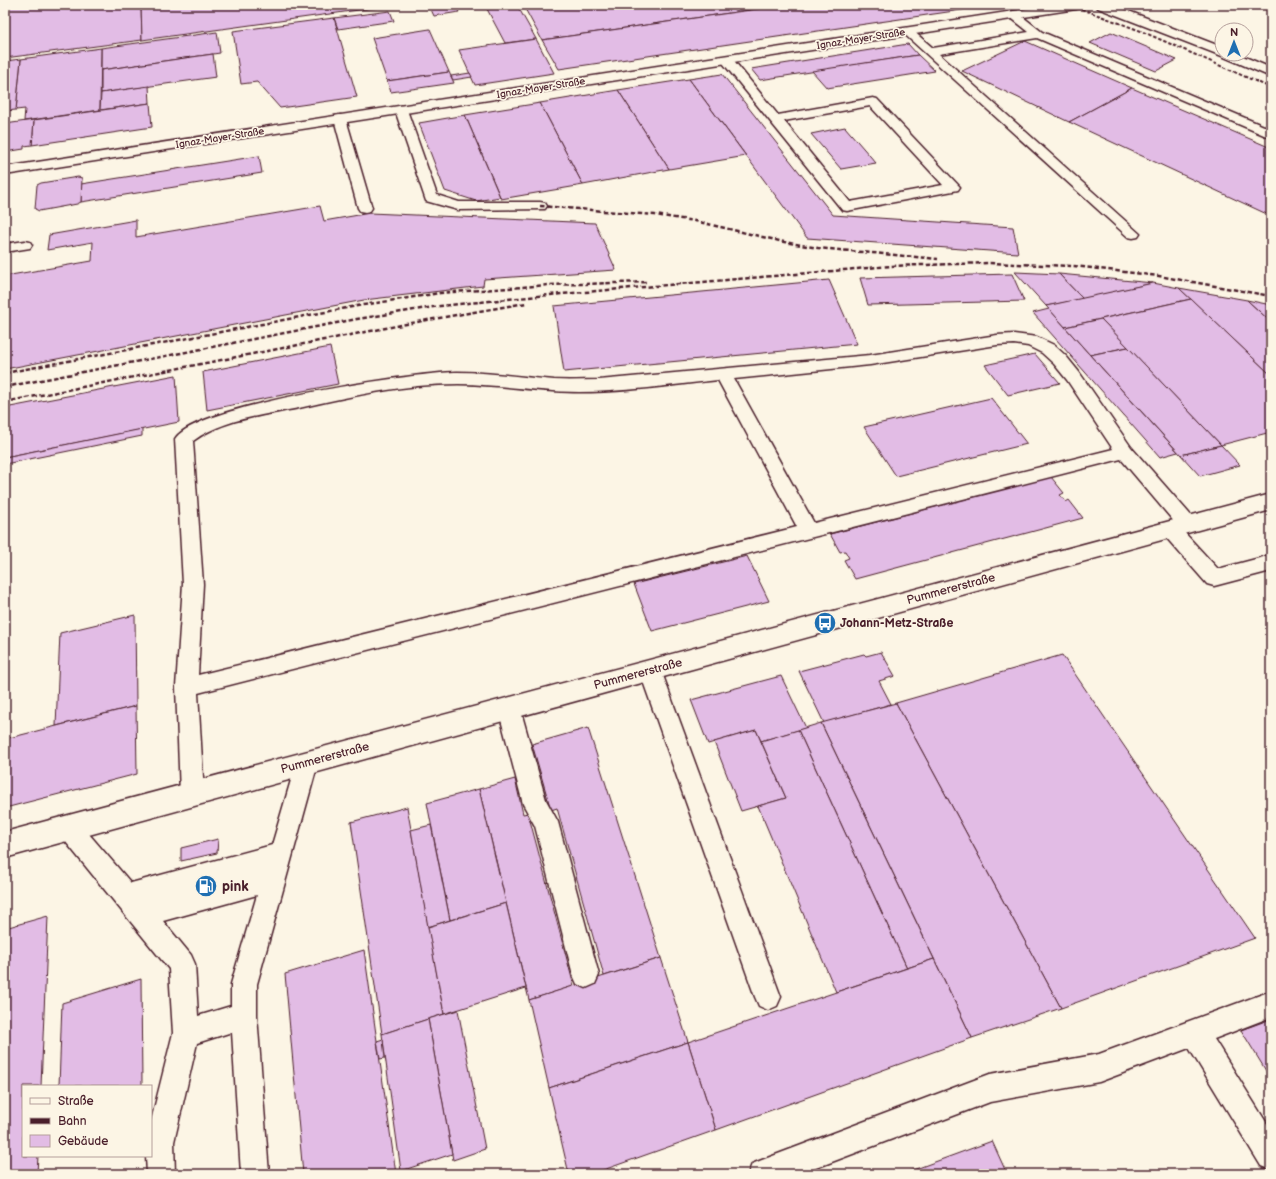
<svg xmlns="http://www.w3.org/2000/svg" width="1276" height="1179" font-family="'Balsamiq Sans',sans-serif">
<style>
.building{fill:#e2bce5;stroke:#4a1f2b}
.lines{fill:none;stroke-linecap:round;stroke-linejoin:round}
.lane-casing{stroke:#4a1f2b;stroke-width:3}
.street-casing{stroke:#4a1f2b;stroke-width:3}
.lane{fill:#fcf5e5;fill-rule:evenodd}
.street{fill:#fcf5e5;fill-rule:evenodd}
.rail-far1{stroke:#4a1f2b;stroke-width:2;stroke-dasharray:3.5 2;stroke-linecap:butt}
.rail{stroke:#4a1f2b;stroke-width:2.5;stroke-dasharray:4.5 2.5;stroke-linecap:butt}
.labels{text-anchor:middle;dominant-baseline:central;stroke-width:3.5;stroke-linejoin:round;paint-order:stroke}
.far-street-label{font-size:10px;fill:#4a1f2b;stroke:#fcf5e5}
.street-label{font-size:12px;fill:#4a1f2b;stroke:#fcf5e5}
.poi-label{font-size:12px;font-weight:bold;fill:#4a1f2b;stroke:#fcf5e5;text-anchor:start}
.near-poi-label{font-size:14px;font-weight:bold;fill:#4a1f2b;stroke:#fcf5e5;text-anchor:start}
</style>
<rect width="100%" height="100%" fill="#fcf5e5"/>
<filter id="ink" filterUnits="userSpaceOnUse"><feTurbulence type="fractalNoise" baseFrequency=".025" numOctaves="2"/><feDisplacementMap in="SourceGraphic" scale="8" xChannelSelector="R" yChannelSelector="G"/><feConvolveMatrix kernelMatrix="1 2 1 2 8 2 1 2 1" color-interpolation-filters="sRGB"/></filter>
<g filter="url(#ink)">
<g class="building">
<polygon points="5,5 141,5 142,40 5,58"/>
<polygon points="141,5 365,5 366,9 142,40"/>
<polygon points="365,5 399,5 366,9"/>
<polygon points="429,5 455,5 459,12 434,16"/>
<polygon points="517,5 536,39 505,43 487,9"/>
<polygon points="523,5 785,5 542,40"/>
<polygon points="785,5 964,5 968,9 559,69 542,40"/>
<polygon points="390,11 394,21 338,29 334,18"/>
<polygon points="334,18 357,97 280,108 257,82 241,84 233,31"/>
<polygon points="430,29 449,72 387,81 372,38"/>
<polygon points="217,32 220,53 101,70 101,48"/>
<polygon points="1111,32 1177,60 1156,71 1090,43"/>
<polygon points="536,39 554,73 475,85 459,50"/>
<polygon points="1025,41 1132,88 1069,122 962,71"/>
<polygon points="908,44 918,55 760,80 751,69"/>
<polygon points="101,48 100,110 24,121 25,109 16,110 21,59"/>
<polygon points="213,54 216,77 101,93 101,70"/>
<polygon points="918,55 935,71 827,88 812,71"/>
<polygon points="21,59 16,110 5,111 5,61"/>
<polygon points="449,72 454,83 391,92 387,81"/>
<polygon points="470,73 472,77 453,80 451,76"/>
<polygon points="722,74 833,215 1013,227 1018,253 807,238 689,79"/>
<polygon points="689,79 746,156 669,169 618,90"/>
<polygon points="149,86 150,103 100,110 101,93"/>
<polygon points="1132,88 1271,148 1271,216 1069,122"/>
<polygon points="618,90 669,169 583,185 540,103"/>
<polygon points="150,103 152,127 32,145 34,120"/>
<polygon points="540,103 583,185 501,199 465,115"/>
<polygon points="465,115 500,197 476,201 445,191 419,123"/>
<polygon points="34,120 32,145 24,146 24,149 5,152 5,124"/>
<polygon points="845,127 876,163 841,169 811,134"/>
<polygon points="259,156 262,173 81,202 81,184"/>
<polygon points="78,177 82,178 81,202 77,204 39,211 35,209 37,185 41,183"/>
<polygon points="320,206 324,221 370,213 595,223 616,270 484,279 483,286 364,300 5,369 5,276 92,261 93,242 47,250 49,235 136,220 136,237"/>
<polygon points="1015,272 1059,274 1083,299 1046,306"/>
<polygon points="1012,274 1024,301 868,305 860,278"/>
<polygon points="1059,274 1153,283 1083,299"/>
<polygon points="829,280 857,344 564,372 554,306"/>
<polygon points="1153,283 1179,288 1191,299 1065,327 1046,306"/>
<polygon points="1179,288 1247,300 1271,322 1271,375"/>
<polygon points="1191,299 1271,375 1271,432 1221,445 1101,319"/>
<polygon points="1247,300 1271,305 1271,322"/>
<polygon points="1049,309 1090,355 1178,452 1160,457 1033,313"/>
<polygon points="1101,319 1128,347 1090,355 1065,327"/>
<polygon points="330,347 338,384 207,410 203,372"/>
<polygon points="1128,347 1221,445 1181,455 1090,355"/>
<polygon points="1035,354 1060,383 1008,395 985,365"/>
<polygon points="176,375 179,422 5,457 5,408"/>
<polygon points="991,398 1027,444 896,476 864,427"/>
<polygon points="142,429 142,436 5,464 5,457"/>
<polygon points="1221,445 1240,465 1200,476 1181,455"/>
<polygon points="1051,477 1064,493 1060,495 1066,502 1069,500 1083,518 855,579 844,560 849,558 845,551 840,552 830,534"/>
<polygon points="747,556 769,601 652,631 634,584"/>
<polygon points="135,615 136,706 56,726 60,633"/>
<polygon points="881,652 895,676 879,681 891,704 824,723 799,671 864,654 866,656"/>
<polygon points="1062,655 1255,938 1061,1008 896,703"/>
<polygon points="781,676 806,728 761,741 756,730 708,744 691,700"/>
<polygon points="896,703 1061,1008 972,1038 821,723"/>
<polygon points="136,706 137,774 5,808 5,739"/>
<polygon points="821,723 934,959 907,968 798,730"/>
<polygon points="588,728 661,958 604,976 557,808 551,810 532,744"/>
<polygon points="756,730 786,798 741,811 714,742"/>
<polygon points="798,730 907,968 836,992 758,806 786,798 761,741"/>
<polygon points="515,779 523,814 528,813 574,986 529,1000 479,789"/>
<polygon points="479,789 506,903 450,920 427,803"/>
<polygon points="407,807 444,1014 382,1034 351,822"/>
<polygon points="431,825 450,920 428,927 411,830"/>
<polygon points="218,839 217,853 181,861 181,848"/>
<polygon points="506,903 526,988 444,1014 428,927"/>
<polygon points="48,916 41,1086 23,1086 23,1156 38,1156 37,1174 5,1174 5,928"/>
<polygon points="364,950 396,1174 303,1174 285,974"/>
<polygon points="661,958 688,1042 549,1088 529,1000"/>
<polygon points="934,959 972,1038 716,1130 688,1042"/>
<polygon points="141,979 142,1086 59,1086 62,1003"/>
<polygon points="458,1010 485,1149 453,1160 428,1019"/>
<polygon points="428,1019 452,1154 401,1171 382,1034"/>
<polygon points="1271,1019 1271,1079 1241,1030"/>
<polygon points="383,1039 385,1058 380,1059 377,1041"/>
<polygon points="688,1042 716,1130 592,1174 569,1174 549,1088"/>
<polygon points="992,1141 1007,1174 902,1174"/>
</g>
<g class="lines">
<g class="lane-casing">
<g id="lane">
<polygon points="1014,12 1018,13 1042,32 1271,129 1271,138 1037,38 939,54 1140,234 1138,237 1133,238 1128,237 902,32 904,30 912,30 933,48 1029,32 1010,17 1008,15"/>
<path d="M727,56L731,57L778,115L873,98L877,99L960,187L958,190L953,191L847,211L842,210L723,63L721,60L723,57ZM870,106L943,185L850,202L784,121Z"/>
<polygon points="401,106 405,107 407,110 437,195 459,202 540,202 545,203 547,206 545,209 458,210 426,201 395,110 397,107"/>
<polygon points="340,115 345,116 346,119 372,208 370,211 365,212 360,211 358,208 334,119 335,116"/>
<polygon points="25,241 30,242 32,245 30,248 5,252 5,244"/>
<path d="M1014,334L1037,337L1054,345L1066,356L1079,372L1131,447L1195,520L1198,525L1195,530L1188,532L1183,531L1218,569L1271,555V571L1214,586L1207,584L1164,535L1161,530L1164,525L1171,523L1176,524L1121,459L198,693L204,794L200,802L192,805L184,802L180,794L176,687L183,584L175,439C195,405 413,373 457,372C489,372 522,377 554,380C569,381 584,380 599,380L870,355L997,335ZM1014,344L1028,346L1042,353L1054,364L1067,380L1113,449L814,523L734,379L870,365L997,345ZM718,380L797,527L198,675L203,584L193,441C223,419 264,415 299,408C351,396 404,384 458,384C498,384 538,392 579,392C625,392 671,385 718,380Z"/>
<polygon points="650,661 658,664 661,670 781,997 777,1006 768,1010 759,1006 755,997 639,670 642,664"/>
<polygon points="509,699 517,701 520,708 546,800 558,822 599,975 595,984 586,988 577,984 573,975 535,826 523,804 498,708 501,701"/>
<path d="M307,753L315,756L318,763L257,984V1015L269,1174H241L232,1032L197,1043L174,1142L175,1174H147L146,1156H151V1121L173,1033L169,969L61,836L57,828L61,820L69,817L77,820L131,883L272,845L296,763L299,756ZM257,895L231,984V1006L198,1016L195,964L191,955L163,921Z"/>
<polygon points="1271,991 1271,1017 1214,1039 1271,1130 1271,1170 1261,1166 1189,1048 1099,1082 990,1102 800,1174 748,1174 752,1164 762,1160 990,1074 1099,1054"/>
</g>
</g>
<g class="street-casing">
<g id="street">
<polygon points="1052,5 1082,5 1080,8 1076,9 5,175 5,167"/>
<polygon points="1096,5 1113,5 1222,47 1222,54 1238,54 1271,68 1271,77 1222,56 1098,8"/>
<polygon points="1271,494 1271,510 5,858 5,832"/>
</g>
</g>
<use href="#lane" class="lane"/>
<use href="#street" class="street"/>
<polyline class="rail-far1" points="1071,5 1141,31 1271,88"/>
<g class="rail">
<polyline points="540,206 655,215 695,221 784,242 818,248 938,259"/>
<polyline points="5,373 357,306 440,293 549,285 647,282"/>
<polyline points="5,387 357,319 440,306 538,296 891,266 988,263 1074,266 1159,276 1271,296"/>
<polyline points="5,402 422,321 526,303"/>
</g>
</g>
</g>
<defs>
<g id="bus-disc" transform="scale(1.15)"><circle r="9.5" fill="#1f6fb2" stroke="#fcf5e5"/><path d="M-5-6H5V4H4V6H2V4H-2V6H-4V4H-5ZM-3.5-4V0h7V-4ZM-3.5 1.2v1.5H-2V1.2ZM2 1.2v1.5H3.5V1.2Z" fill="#fff"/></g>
<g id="fuel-disc" transform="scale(1.15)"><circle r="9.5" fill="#1f6fb2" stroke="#fcf5e5"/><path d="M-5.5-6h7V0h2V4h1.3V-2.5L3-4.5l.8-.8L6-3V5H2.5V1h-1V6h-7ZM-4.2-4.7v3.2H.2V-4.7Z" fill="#fff"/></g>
</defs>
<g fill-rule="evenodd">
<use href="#bus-disc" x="825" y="623"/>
<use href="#fuel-disc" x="206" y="886"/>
</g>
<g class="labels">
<g class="far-street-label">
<text transform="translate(861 39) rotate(-9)">Ignaz-Mayer-Straße</text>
<text transform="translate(541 88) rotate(-9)">Ignaz-Mayer-Straße</text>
<text transform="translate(220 138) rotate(-9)">Ignaz-Mayer-Straße</text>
</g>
<g class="street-label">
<text transform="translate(951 589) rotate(-15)">Pummererstraße</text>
<text transform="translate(638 674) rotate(-15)">Pummererstraße</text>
<text transform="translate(325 758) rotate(-15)">Pummererstraße</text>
</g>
<g class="poi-label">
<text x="840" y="623">Johann-Metz-Straße</text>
</g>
<g class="near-poi-label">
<text x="222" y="886">pink</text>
</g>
</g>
<rect width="1276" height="1179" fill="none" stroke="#fcf5e5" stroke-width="20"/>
<rect x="10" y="10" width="1256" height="1159" fill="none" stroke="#4a1f2b" stroke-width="1.5" filter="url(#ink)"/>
<rect x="22" y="1085" width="130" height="72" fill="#fcf5e5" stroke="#b59f9b"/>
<rect x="30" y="1098" width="20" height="6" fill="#fcf5e5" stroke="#b59f9b"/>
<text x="58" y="1105" font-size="12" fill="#4a1f2b">Straße</text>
<rect x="30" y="1118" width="20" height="6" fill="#4a1f2b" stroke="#b59f9b"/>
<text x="58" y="1125" font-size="12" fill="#4a1f2b">Bahn</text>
<rect x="30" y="1135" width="20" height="12" fill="#e2bce5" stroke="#b59f9b"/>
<text x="58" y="1145" font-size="12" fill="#4a1f2b">Gebäude</text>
<g transform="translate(1234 42)"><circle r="19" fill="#fcf5e5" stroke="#b59f9b"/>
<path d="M0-3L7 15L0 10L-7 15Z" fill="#1f6fb2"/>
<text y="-6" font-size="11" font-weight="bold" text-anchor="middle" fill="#4a1f2b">N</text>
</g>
</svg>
